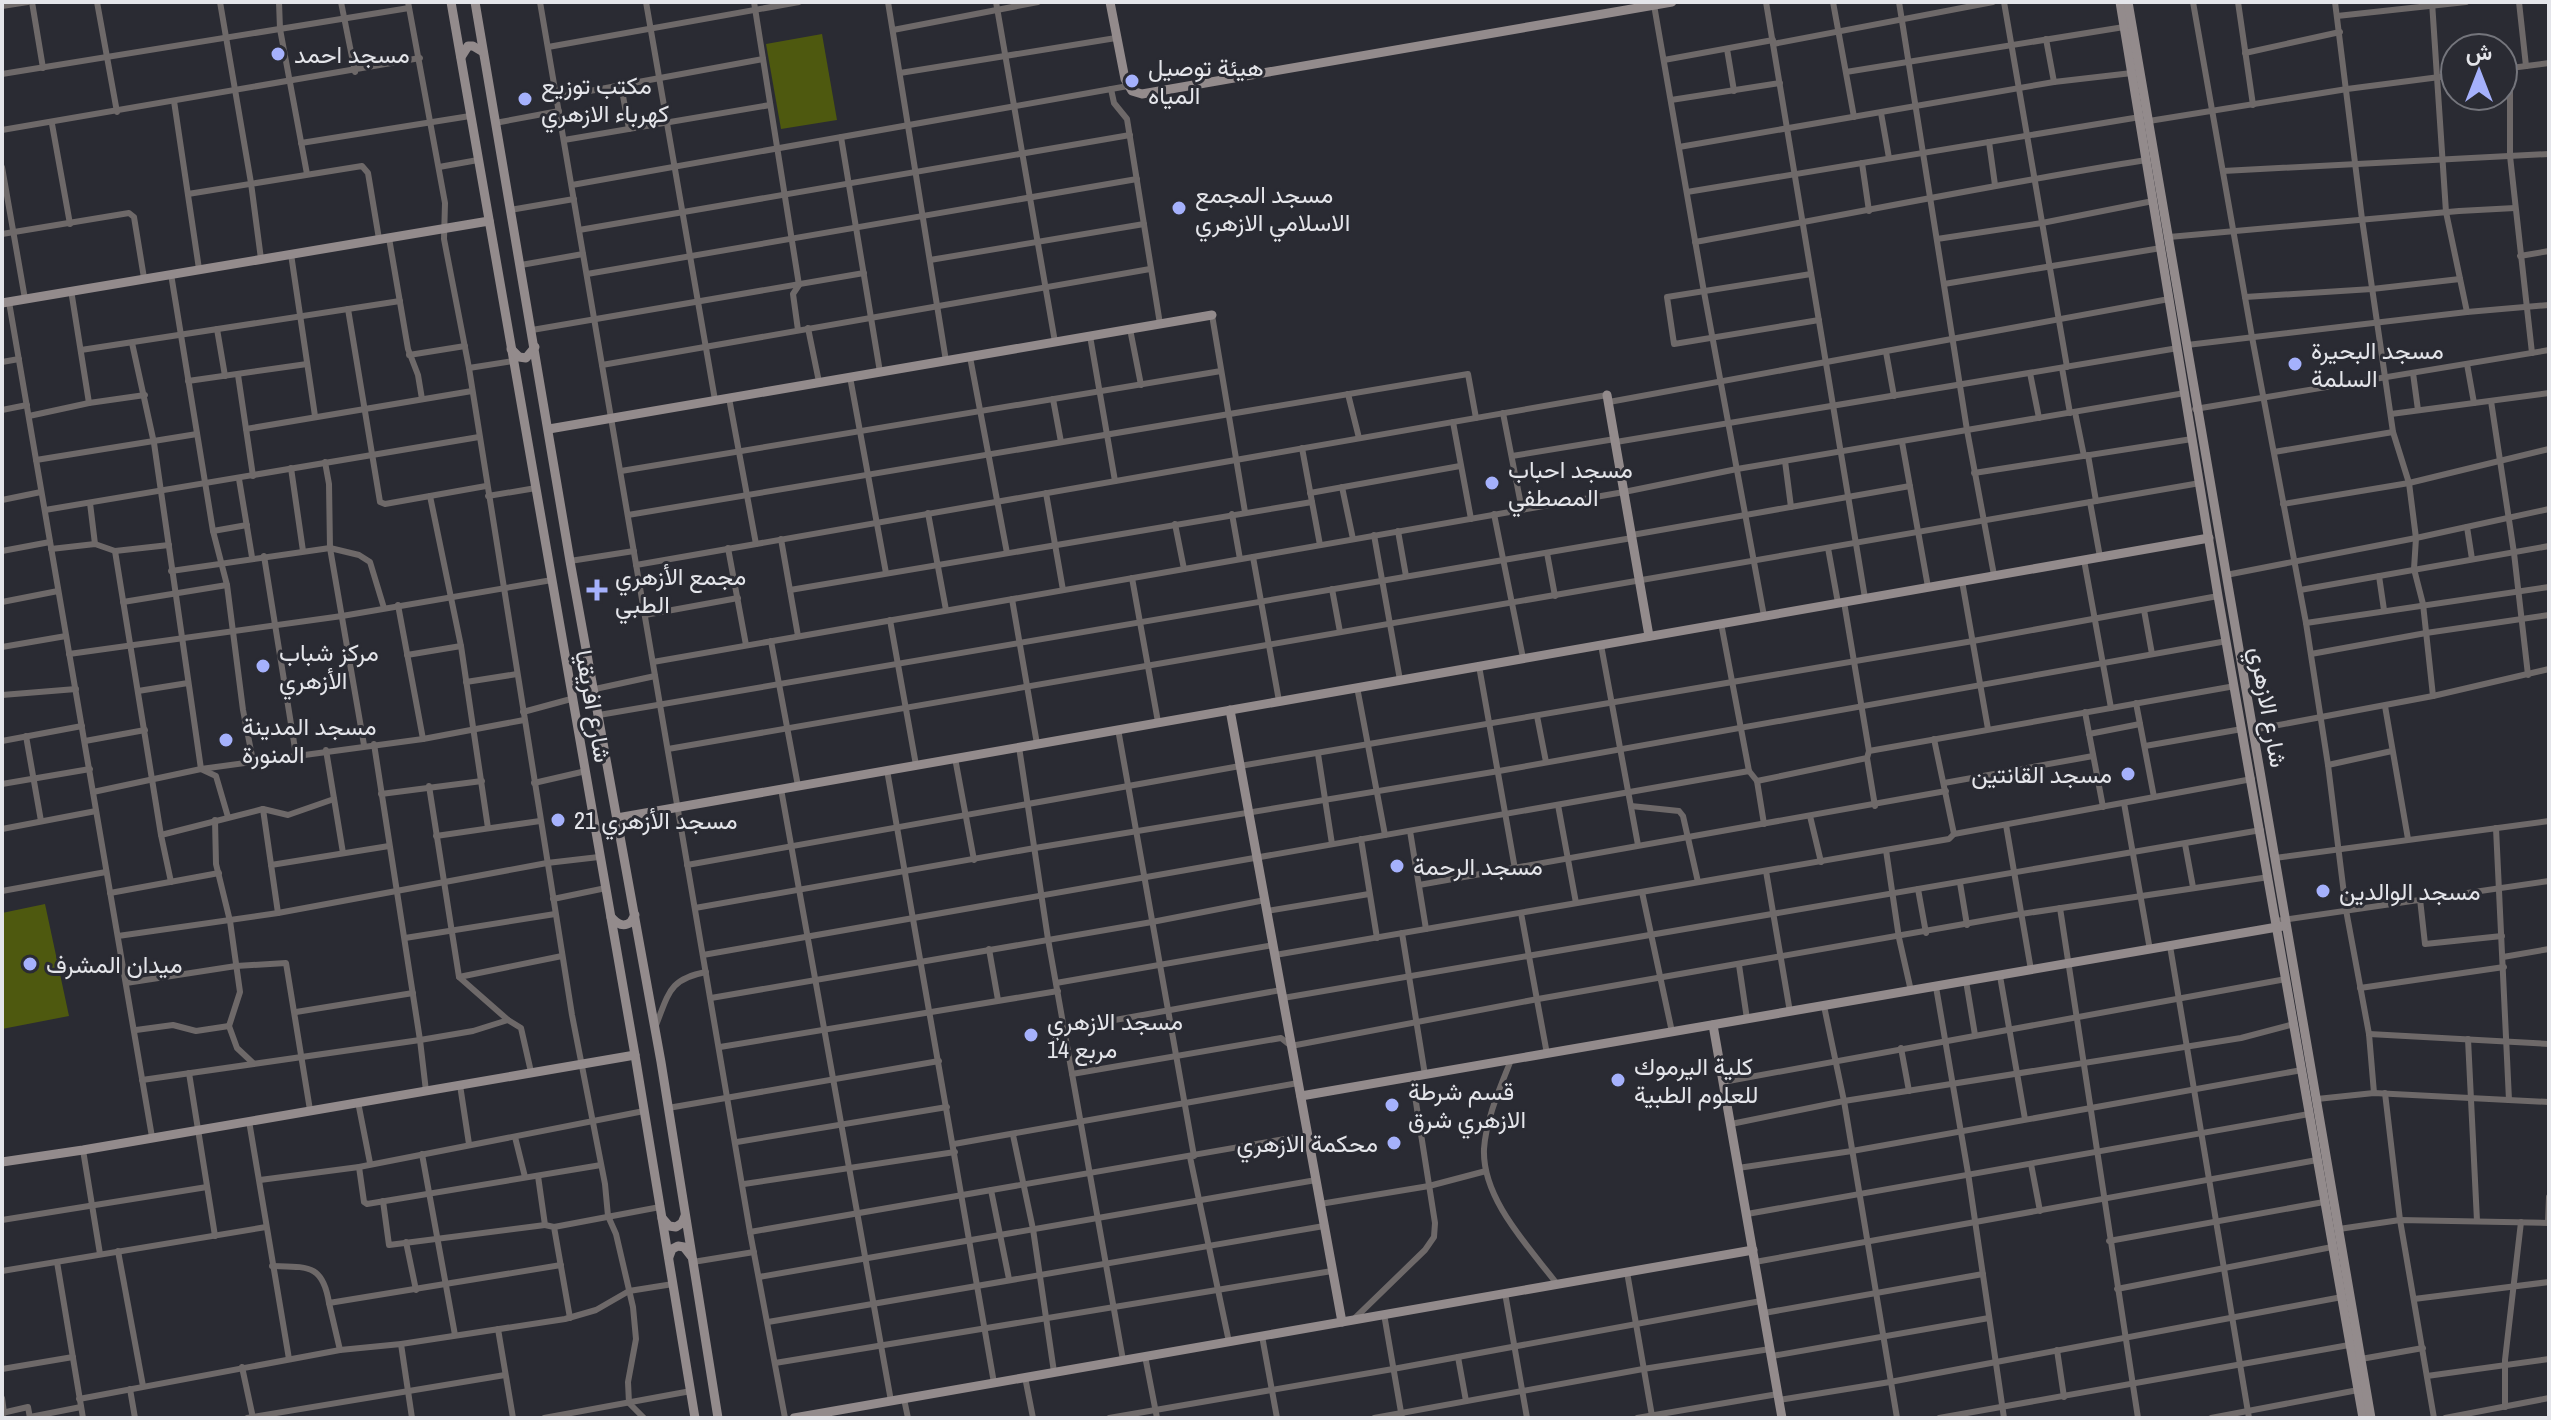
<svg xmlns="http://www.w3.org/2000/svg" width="2551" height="1420" font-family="'Archivo Narrow',Vazirmatn,sans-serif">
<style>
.park{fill:#4e590f}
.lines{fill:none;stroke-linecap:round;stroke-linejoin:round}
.street{stroke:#6e6969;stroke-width:6}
.secondary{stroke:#938b8c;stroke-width:9}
.poi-dot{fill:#a5b1fc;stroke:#2a2b33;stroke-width:3}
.labels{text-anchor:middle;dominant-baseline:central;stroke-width:6;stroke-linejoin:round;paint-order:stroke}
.poi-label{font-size:24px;fill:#e4e5ea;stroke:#2a2b33;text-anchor:start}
.street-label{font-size:24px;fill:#e4e5ea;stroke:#2a2b33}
</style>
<rect width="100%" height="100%" fill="#2a2b33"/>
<g class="park">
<polygon points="822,34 837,120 781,129 766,44"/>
<polygon points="45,904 69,1016 2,1029 2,913"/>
</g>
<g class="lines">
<g class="street">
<polyline points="32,2 43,68"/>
<polyline points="97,2 117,112"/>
<polyline points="220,2 251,183 261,259"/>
<polyline points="279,2 280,29 307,174"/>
<polyline points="341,2 355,72"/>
<polyline points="408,2 445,203 444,239 469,368 572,1015 605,1184 608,1216 616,1234 633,1307 636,1339 628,1382 629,1403 644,1418"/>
<polyline points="540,2 750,1232 785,1418"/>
<polyline points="646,2 715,400"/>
<polyline points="754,2 799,285 793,294 798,330"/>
<polyline points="888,2 946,361"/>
<polyline points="996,2 1055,342"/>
<polyline points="1766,2 1865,598"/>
<polyline points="1833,2 1854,117"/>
<polyline points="1899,2 1967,430 1994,575"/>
<polyline points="2004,2 2067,367"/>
<polyline points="2193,2 2252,337 2306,623 2328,765 2346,910 2369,1034 2374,1093"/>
<polyline points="2238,2 2253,105"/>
<polyline points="2335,2 2362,219 2393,432 2409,483 2416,538 2414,569 2423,604 2433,696"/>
<polyline points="2432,2 2446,212 2467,312"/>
<polyline points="2519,2 2526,66"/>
<polyline points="1654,5 1704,292 1764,616"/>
<polyline points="2,6 28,2"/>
<polyline points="2337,16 2466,2"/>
<polyline points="893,30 1038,2"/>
<polyline points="2046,39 2054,82"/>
<polyline points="1773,44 1993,2"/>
<polyline points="548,47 799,2"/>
<polyline points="1727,49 1734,91"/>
<polyline points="2245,53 2340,32"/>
<polyline points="1664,60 1773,40"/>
<polyline points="2510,68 2510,156 2532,353"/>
<polyline points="2503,69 2549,63"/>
<polyline points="1846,72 2124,27"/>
<polyline points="900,73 1116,38"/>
<polyline points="2,74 409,8"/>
<polyline points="621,85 629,129"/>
<polyline points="1111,89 1114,103 1127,119 1160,324"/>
<polyline points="557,97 763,59"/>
<polyline points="1671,100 1780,83"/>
<polyline points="174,101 199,269"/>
<polyline points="1881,113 1889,158"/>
<polyline points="2149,121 2347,89 2455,75"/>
<polyline points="495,123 559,111"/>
<polyline points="52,124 70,224"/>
<polyline points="2,130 420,58"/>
<polyline points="841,137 880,372"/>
<polyline points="564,140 770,105"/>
<polyline points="1989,142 1995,185"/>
<polyline points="301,143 470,116"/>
<polyline points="1679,147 2054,82 2132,73"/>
<polyline points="1862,163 1869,211"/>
<polyline points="2,167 25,299"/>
<polyline points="439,167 478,160"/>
<polyline points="2223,171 2549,154"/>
<polyline points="572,185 1128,86"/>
<polyline points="1687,192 2140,117"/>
<polyline points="188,194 362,166 368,173 379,239"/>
<polyline points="510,210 574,199"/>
<polyline points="579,230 1130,135"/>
<polyline points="2,234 129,213 134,217 144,278"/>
<polyline points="2169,237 2459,211 2515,208"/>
<polyline points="389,238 408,349 418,375 422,399"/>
<polyline points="1937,239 2042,223 2153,201"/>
<path d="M1695,242C1846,215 1995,184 2146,160"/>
<polyline points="291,254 315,416"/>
<polyline points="2520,256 2549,251"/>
<polyline points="930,260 1144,224"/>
<polyline points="521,265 583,254"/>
<polyline points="171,274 213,531 227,585 243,710 253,761"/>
<polyline points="587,274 1137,179"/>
<polyline points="1811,274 1667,297 1674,344 1819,320"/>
<polyline points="1944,284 2161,248"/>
<polyline points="71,290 89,403"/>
<polyline points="2245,297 2372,289 2460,279"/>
<polyline points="9,302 152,1137"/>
<polyline points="348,309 380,502 385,504 486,486"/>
<polyline points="1212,315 1245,512"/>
<polyline points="808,328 819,382"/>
<polyline points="217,329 225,376"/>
<polyline points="1130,329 1141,385"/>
<polyline points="532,330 864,273"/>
<polyline points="1090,336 1115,481"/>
<polyline points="132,343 154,443 201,769 216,776 228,817"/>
<polyline points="2187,345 2467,312 2549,305"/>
<polyline points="81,350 400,301"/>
<polyline points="1886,352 1894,396"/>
<polyline points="409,355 465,346"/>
<polyline points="970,357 1007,553"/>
<polyline points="2,362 19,359"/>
<polyline points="2467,364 2474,403"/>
<polyline points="602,365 1150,269"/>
<polyline points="469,368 513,361"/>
<polyline points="2062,368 2070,413"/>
<polyline points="2030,373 2039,418"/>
<polyline points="2413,373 2418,410"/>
<polyline points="238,375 253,476"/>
<polyline points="850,377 886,573"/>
<polyline points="188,381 307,364"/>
<polyline points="1348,394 1359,438"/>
<polyline points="729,398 756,544"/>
<polyline points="1053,399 1061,442"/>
<polyline points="2491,401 2514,553 2528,675"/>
<polyline points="1609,402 2169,299"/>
<polyline points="2195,409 2549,350"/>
<polyline points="2,410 27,405"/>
<polyline points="2075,412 2084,456"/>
<polyline points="1503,413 1522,510"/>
<polyline points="2391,414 2549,393"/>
<polyline points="29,416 89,403 145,395"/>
<polyline points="1453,422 1471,519"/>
<polyline points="246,429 472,391"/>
<polyline points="1616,442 2178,348"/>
<polyline points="1902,442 1928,587"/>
<polyline points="1302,448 1320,545"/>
<polyline points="2274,452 2393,432"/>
<polyline points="2088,455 2096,501"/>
<polyline points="1512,456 1615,439"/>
<polyline points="36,460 197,434"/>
<polyline points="1785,461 1791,507"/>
<polyline points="325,462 329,484 330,548 364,745"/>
<polyline points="291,468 303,551"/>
<polyline points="621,471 1221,371"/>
<polyline points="1974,473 2192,439"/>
<polyline points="239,479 252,557"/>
<polyline points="1342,487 1353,539"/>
<polyline points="1046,493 1063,590"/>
<polyline points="1310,493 1460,466"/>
<polyline points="430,496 461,646 488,828"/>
<polyline points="488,496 536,488"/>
<polyline points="2,500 41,492"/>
<polyline points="2090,502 2100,557"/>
<polyline points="90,503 95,544"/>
<polyline points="2283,504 2409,483 2549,449"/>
<polyline points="45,510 479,437"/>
<polyline points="928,513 946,610"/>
<polyline points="1232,514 1240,559"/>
<polyline points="1494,514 1523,658"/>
<polyline points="628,515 1468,374 1476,418"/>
<polyline points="1175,524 1184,569"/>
<polyline points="2467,527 2472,559"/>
<polyline points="213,531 247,525"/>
<polyline points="1398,531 1406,576"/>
<polyline points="1374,535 1400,680"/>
<polyline points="1632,535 1910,486"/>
<polyline points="781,539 798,636"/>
<polyline points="728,548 746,645"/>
<polyline points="1828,548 1838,603"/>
<polyline points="51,549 95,544 115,551 169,545"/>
<polyline points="2,551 50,542"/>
<polyline points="115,551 161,835 171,882"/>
<polyline points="1547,553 1555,596"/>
<polyline points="264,556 296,755"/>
<polyline points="1253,557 1279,701"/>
<polyline points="2084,560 2111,708"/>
<polyline points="570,561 634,551"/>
<polyline points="636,565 1607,395"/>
<polyline points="171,571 330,548 359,555 370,562 384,608"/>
<polyline points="2226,575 2416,538 2549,509"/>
<polyline points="2379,576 2384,610"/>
<polyline points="1132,578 1158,722"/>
<polyline points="1962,581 1988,729"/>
<polyline points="1332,589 1340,632"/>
<polyline points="790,590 1312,502"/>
<polyline points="2300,590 2549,546"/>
<polyline points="1012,599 1037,744"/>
<polyline points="2,602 58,591"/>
<polyline points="123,602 227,585"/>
<polyline points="1844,602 1869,751"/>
<polyline points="398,605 423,739"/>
<polyline points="2144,610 2152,654"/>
<polyline points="645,615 738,598"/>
<polyline points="890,620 916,765"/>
<polyline points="1721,623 1749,771"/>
<polyline points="2306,623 2549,587"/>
<polyline points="771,641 798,786"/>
<polyline points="1601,645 1638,845"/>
<polyline points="2,647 66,636"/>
<polyline points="69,654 342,616 552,580"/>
<polyline points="2311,654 2426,633 2549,615"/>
<polyline points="407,655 461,646"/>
<polyline points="653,662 1624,492 1737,469 2185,393"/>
<polyline points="1479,666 1515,869"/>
<polyline points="466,682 517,674"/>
<polyline points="1357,687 1385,835"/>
<polyline points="595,689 655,676"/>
<polyline points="138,691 188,683"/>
<polyline points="2,695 76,689"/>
<polyline points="2136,703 2154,797"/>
<polyline points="2385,706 2408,839"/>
<polyline points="523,712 571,699"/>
<polyline points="2085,712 2103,807"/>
<polyline points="599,715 1632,538"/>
<polyline points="1537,716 1546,762"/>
<polyline points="1118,729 1194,1156"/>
<polyline points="2252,730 2433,696 2549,669"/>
<polyline points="2089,734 2140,724"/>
<polyline points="26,736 41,821"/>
<polyline points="1934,739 1954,834"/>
<polyline points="2,741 82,726"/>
<polyline points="85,741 145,730"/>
<polyline points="374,744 420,1040 426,1091"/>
<polyline points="2145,746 2242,729"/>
<polyline points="1019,747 1048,939 1123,1360"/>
<polyline points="668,749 2200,483"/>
<polyline points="326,750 343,853"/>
<polyline points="1318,754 1332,844"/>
<polyline points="955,758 974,860"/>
<polyline points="1867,758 1875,806"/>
<polyline points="2328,765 2392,751"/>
<polyline points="887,770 994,1383"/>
<polyline points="1757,781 1764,824"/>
<polyline points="534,783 586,771"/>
<polyline points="1944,783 2093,756"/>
<polyline points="2,784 90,769"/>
<polyline points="429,786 459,977 508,1020"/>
<polyline points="781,789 891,1401"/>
<polyline points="93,792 201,769 423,739 524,720"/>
<polyline points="381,794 482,781"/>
<polyline points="2124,803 2150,950"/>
<polyline points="1558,805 1576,903"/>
<polyline points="1631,806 1679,811 1683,816 1698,882"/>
<polyline points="263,809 278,913"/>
<polyline points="1810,816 1821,862"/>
<polyline points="215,820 216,864 230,921 240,992 229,1026 237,1048 253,1063"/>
<polyline points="2006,825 2031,970"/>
<polyline points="2496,828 2509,1100"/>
<polyline points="2,829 96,811"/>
<polyline points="1410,831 1426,929"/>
<polyline points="161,835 263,809 288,815 334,799"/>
<polyline points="436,836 540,821"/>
<polyline points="1361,839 1377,938"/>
<polyline points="2185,844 2193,887"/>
<polyline points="1886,850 1899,938 1911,991"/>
<polyline points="2275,858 2549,821"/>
<polyline points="271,865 389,846"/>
<polyline points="687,865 1240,766 1973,641 2218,596"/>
<polyline points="1766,871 1790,1012"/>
<polyline points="1960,883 1967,925"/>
<polyline points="1419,885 1946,791"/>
<polyline points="1918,889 1926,933"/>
<polyline points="2,891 106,872"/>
<polyline points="1642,892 1672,1032"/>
<polyline points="110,893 219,873"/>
<polyline points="553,899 606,888"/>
<polyline points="2420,899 2425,944 2502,936"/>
<polyline points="695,908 1035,848 1499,771 2227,641"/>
<polyline points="2060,908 2138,1418"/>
<polyline points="1267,911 1369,894"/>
<polyline points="1521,913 1547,1054"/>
<polyline points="2276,921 2549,881"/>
<polyline points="1402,933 1425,1075"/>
<polyline points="118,936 278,913 547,863 599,857"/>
<polyline points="405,938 555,914"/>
<polyline points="2170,946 2249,1418"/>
<polyline points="989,949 998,1000"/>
<polyline points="703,955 1749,771 1757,781 1867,758 1869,751 2235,686"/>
<polyline points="1275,955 1949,839 1954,834 2252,779"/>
<polyline points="2503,957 2549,949"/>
<polyline points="1739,965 1747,1019"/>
<polyline points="2000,976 2025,1119"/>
<polyline points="459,977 562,956"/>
<polyline points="1966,981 1975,1035"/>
<polyline points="126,983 236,966 286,963 310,1110"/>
<polyline points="1056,983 1273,945"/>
<polyline points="1936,987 1968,1173 2004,1418"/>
<polyline points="2360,988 2504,967"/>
<polyline points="711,998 1152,922 1265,900"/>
<polyline points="1283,998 2261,830"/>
<polyline points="1824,1006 1844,1101 1897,1418"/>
<polyline points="296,1012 413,993"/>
<path d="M656,1025C669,993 669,979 706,972"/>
<polyline points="1065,1029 1281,990"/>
<polyline points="136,1030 173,1025 196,1031 229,1026"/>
<polyline points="2369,1034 2549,1044"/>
<polyline points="2468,1039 2477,1221"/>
<polyline points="720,1047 1058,991"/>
<polyline points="1901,1048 1909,1091"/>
<path d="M1511,1060C1500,1088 1486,1119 1484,1149C1482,1199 1529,1247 1557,1284"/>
<polyline points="189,1073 215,1236"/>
<polyline points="1072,1074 1281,1038 1291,1046 1538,999 2021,914 2269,877"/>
<polyline points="142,1080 420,1040 473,1031 508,1020 521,1028 531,1072"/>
<polyline points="1723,1082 2286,979"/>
<polyline points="460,1085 469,1144"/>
<polyline points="2385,1093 2400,1220 2434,1418"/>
<polyline points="2317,1099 2374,1093 2549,1102"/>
<polyline points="358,1102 370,1163"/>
<polyline points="668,1108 939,1061"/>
<polyline points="249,1121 289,1359"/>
<polyline points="1731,1124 1844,1101 2241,1038 2294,1024"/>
<polyline points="1013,1135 1033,1229 1054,1372"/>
<polyline points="515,1137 525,1177"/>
<polyline points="737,1142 947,1107"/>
<polyline points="954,1144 1298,1083"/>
<polyline points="83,1150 100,1254"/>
<polyline points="422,1154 455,1335"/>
<polyline points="1190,1157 1229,1342"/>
<polyline points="2031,1164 2040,1211"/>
<polyline points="359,1167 364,1202 367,1204 601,1165"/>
<polyline points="1738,1168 1852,1151 2302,1070"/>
<polyline points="538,1176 545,1225 554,1227 570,1318"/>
<polyline points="260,1180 359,1167 644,1111"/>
<polyline points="744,1184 955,1152"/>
<polyline points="991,1190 1009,1279"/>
<polyline points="383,1201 389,1245 545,1225"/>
<polyline points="1320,1204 1429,1186 1486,1171"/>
<polyline points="1747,1214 2309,1114"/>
<polyline points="2,1220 207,1187"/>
<polyline points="2548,1223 2549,1197"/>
<polyline points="554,1227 660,1207"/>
<polyline points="2339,1229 2400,1220 2549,1223"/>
<polyline points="750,1232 1308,1135"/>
<polyline points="2109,1241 2324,1202"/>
<polyline points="406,1242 416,1290"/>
<polyline points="118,1251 143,1386"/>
<polyline points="57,1262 83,1418"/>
<polyline points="693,1262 754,1252"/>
<polyline points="1755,1262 2317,1160"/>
<path d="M272,1266C308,1267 323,1264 329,1303L561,1265"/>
<polyline points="2,1271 266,1227"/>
<polyline points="1627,1272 1652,1416"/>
<polyline points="759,1277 1316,1180"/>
<polyline points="2117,1289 2332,1247"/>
<polyline points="1505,1293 1527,1418"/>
<polyline points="2414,1299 2549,1282"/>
<polyline points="329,1303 340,1350"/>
<polyline points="1764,1313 1983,1274"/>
<polyline points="1384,1314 1402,1418"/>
<polyline points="1354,1319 1425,1250 1434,1237 1435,1223 1412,1077"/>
<polyline points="768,1322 1324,1226"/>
<polyline points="498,1329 513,1418"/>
<polyline points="1262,1336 1277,1418"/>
<polyline points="401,1344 412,1418"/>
<polyline points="2057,1350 2064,1397"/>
<polyline points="1145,1356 1157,1418"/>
<polyline points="1772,1356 1989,1318"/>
<polyline points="1458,1357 1466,1401"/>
<polyline points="2361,1359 2423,1348"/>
<polyline points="775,1363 1332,1271"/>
<polyline points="242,1367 253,1418"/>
<polyline points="2,1369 73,1357"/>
<polyline points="2427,1376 2549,1359"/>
<polyline points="1025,1377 1033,1418"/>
<polyline points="130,1389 135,1418"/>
<polyline points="2,1398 4,1413"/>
<polyline points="79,1399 340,1350 401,1344 565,1319 596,1310 629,1291 673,1284"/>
<polyline points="904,1399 908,1418"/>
<polyline points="1779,1400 1890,1382 2342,1297"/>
<polyline points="2505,1407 2505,1360 2521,1222"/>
<polyline points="2,1413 28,1407 30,1418"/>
<polyline points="30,1417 81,1407"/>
<polyline points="247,1418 505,1375"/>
<polyline points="544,1418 691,1391"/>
<polyline points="1109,1418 1393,1369 1761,1301"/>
<polyline points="1374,1418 1643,1369 1770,1349"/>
<polyline points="1637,1418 1778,1394"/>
<polyline points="1939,1418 2349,1345"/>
<polyline points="2211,1418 2358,1390"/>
<polyline points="2445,1418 2549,1398"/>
</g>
<g class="secondary">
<polyline points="451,2 635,1055 695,1418"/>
<polyline points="475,2 570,561 661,1062 718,1418"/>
<polyline points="1110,2 1125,79 1132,91 1142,94 1672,2"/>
<polyline points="2120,2 2218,596 2363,1418"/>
<polyline points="2128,2 2371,1418"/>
<polyline points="461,57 468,46 473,46 483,52"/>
<polyline points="2,303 489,221"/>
<polyline points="511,349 519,357 526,358 535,347"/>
<polyline points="1607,395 1649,636"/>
<polyline points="549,429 1212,315"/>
<polyline points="1230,710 1342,1322"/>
<polyline points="617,818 2209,538"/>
<path d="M611,917C617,924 623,928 631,922L635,915"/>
<polyline points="1713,1025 1782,1418"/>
<polyline points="1301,1096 2283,926"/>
<polyline points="2,1162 83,1150 635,1055"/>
<polyline points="662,1218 669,1226 676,1227 682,1223 685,1216"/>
<polyline points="669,1257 672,1249 678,1246 684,1247 691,1256"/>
<polyline points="794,1418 1753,1250"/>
</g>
</g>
<g class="poi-dot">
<circle cx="278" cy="54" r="8"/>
<circle cx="1132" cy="81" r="8"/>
<circle cx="525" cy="99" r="8"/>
<circle cx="1179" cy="208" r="8"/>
<circle cx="2295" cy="364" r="8"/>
<circle cx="1492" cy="483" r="8"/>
<path d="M593 578h8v8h8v8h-8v8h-8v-8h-8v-8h8z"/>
<circle cx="263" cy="666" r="8"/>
<circle cx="226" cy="740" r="8"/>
<circle cx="2128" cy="774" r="8"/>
<circle cx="558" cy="820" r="8"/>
<circle cx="1397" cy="866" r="8"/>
<circle cx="2323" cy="891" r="8"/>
<circle cx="30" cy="964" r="8"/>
<circle cx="1031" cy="1035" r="8"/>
<circle cx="1618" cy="1080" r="8"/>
<circle cx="1392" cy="1105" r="8"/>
<circle cx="1394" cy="1143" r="8"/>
</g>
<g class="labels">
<g class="poi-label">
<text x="294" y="54">مسجد احمد</text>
<text x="1148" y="67">هيئة توصيل<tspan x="1148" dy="28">المياه</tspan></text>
<text x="541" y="85">مكتب توزيع<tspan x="541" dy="28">كهرباء الازهري</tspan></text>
<text x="1195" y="194">مسجد المجمع<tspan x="1195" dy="28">الاسلامي الازهري</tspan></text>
<text x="2311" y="350">مسجد البحيرة<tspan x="2311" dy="28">السلمة</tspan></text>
<text x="1508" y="469">مسجد احباب<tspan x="1508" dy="28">المصطفي</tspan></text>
<text x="615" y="576">مجمع الأزهري<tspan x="615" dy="28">الطبي</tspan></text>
<text x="279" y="652">مركز شباب<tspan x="279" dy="28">الأزهري</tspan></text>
<text x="242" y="726">مسجد المدينة<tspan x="242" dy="28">المنورة</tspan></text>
<text x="2112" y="774" text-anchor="end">مسجد القانتين</text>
<text x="574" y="820">مسجد الأزهري 21</text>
<text x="1413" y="866">مسجد الرحمة</text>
<text x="2339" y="891">مسجد الوالدين</text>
<text x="46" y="964">ميدان المشرف</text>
<text x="1047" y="1021">مسجد الازهري<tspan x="1047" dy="28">مربع 14</tspan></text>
<text x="1634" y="1066">كلية اليرموك<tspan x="1634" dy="28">للعلوم الطبية</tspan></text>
<text x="1408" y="1091">قسم شرطة<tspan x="1408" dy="28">الازهري شرق</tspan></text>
<text x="1378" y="1143" text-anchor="end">محكمة الازهري</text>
</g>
<g class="street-label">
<text transform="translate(594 706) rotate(80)">شارع افريقيا</text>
<text transform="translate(2269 707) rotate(80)">شارع الازهري</text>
</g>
</g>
<rect width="2551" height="1420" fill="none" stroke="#e4e5ea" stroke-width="8"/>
<g transform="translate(2479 72)"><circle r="38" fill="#2a2b33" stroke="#74757c" stroke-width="2"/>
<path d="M0-6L14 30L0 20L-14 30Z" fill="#a5b1fc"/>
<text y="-12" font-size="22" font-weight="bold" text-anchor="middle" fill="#e4e5ea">ش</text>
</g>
</svg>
